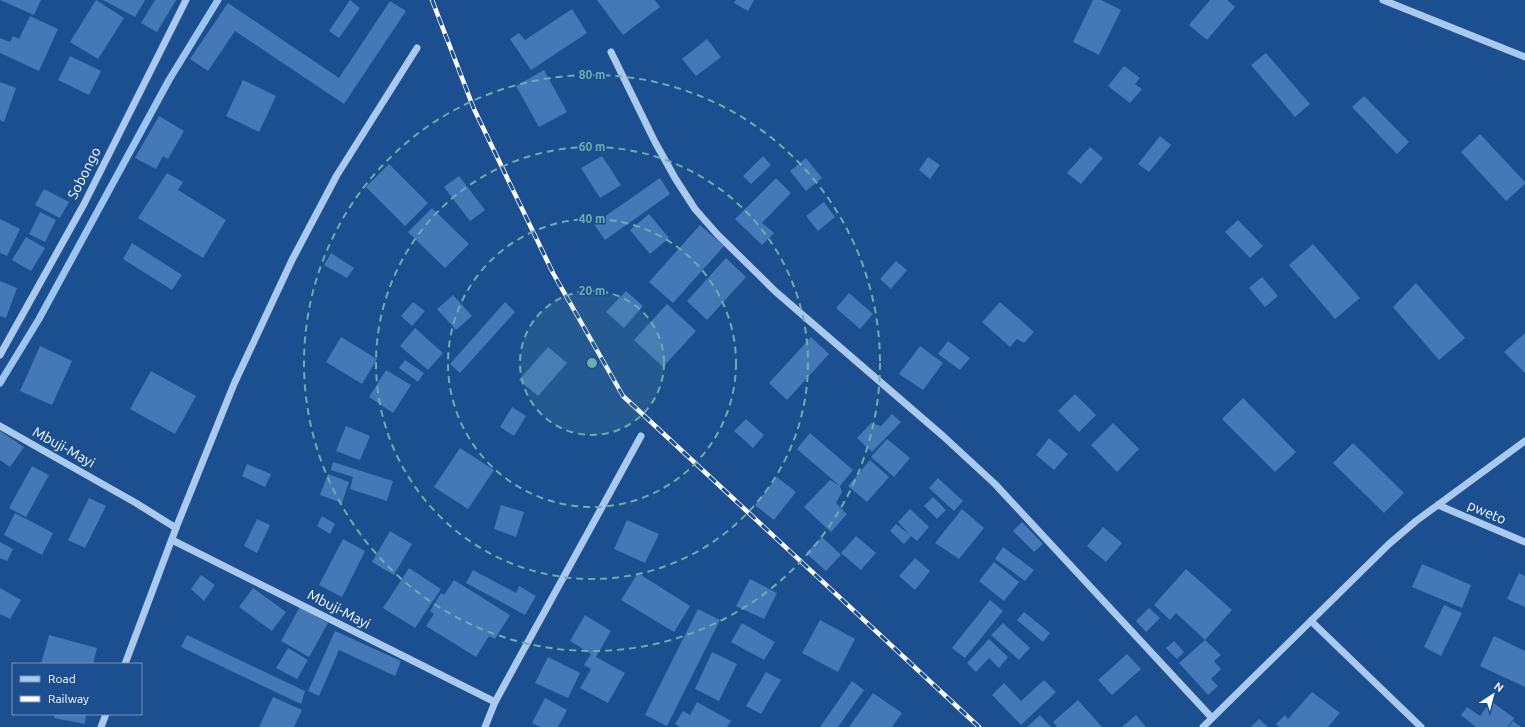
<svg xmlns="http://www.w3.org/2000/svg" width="1525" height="727" font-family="Ubuntu,sans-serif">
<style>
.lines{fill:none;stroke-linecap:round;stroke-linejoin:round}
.stream{stroke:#9cc4f0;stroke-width:7}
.building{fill:#4478b7}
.minor{stroke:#a9c9ee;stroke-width:7}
.rail-casing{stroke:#fff;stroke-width:4.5}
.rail{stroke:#1b4f8f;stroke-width:3;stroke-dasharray:9;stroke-linecap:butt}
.ring{fill:none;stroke:#6fada8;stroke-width:2;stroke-dasharray:7 5}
.labels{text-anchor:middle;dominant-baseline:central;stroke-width:3;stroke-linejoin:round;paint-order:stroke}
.street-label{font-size:14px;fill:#fff;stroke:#1b4f8f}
.centre{fill:#6fada8;stroke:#1b4f8f;stroke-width:2}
.ring-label{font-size:12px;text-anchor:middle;font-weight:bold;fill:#6fada8;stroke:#1b4f8f;stroke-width:3;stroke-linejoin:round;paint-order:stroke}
</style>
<rect width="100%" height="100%" fill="#1b4f8f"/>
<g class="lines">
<polyline class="stream" points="0,383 39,319 169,80 218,0"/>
</g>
<g class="building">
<polygon points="0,0 41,0 34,15"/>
<polygon points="96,0 124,18 98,59 70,42"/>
<polygon points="103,0 145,0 135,17"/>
<polygon points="155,0 176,0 157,32 141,23"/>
<polygon points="350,0 360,8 339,38 329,31"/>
<polygon points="597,0 655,0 660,7 623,35"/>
<polygon points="736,0 754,0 748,11 734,3"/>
<polygon points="1093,0 1101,0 1121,10 1099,55 1073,42"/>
<polygon points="1210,0 1227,0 1235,7 1207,40 1189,25"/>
<polygon points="390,1 406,11 344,104 235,31 208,71 190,59 228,3 339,78"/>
<polygon points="572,9 587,33 531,70 510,39 519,33 525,40"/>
<polygon points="30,16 58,29 39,71 0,53 0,38 10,42 13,36 19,39"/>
<polygon points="707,39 721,57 696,76 682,59"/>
<polygon points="1266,53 1310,104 1295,117 1251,65"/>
<polygon points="70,56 101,71 89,95 58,80"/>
<polygon points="1124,66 1140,78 1135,84 1142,89 1130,103 1108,86"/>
<polygon points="544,70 567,112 539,127 516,86"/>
<polygon points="243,80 276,96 259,132 226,116"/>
<polygon points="0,82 16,88 4,122 0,120"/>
<polygon points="1364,96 1409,142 1397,154 1352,107"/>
<polygon points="159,116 184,131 168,159 163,156 156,169 135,158"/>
<polygon points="1480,134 1525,182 1525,184 1506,201 1461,152"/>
<polygon points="1160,136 1171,145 1149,172 1138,164"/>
<polygon points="1090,147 1103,158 1081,184 1067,173"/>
<polygon points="602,156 621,185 600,198 581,168"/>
<polygon points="763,156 771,165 751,184 743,176"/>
<polygon points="928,157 940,165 930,179 919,170"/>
<polygon points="806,158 822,178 806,191 790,171"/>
<polygon points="389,164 428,203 405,226 366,187"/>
<polygon points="167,173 183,182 178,190 226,220 203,258 138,218"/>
<polygon points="459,176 485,210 470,221 444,187"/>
<polygon points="660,178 670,194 605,240 594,224"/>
<polygon points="776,178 791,193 762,223 774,233 762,245 735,219"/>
<polygon points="44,189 69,202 60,218 35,205"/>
<polygon points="824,202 835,217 818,231 806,216"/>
<polygon points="432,208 469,244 445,268 408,232"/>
<polygon points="40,212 56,220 45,242 29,234"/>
<polygon points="649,214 669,238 650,254 630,230"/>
<polygon points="0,219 20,229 7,256 0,253"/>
<polygon points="1238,220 1263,246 1250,258 1225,232"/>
<polygon points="700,225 724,246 673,303 649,282"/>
<polygon points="26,237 45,248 31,271 12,260"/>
<polygon points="132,243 182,275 172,290 123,259"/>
<polygon points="1313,244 1360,298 1335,319 1289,265"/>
<polygon points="331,253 354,268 347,278 324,265"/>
<polygon points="726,258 746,277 707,320 687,301"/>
<polygon points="896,261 907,270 891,289 880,279"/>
<polygon points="1262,277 1278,296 1265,307 1249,288"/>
<polygon points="0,281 17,288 6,318 0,316"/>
<polygon points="1416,283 1465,338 1439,360 1393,307"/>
<polygon points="626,291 643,306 624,328 606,312"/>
<polygon points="849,293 873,314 860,329 836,308"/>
<polygon points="453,295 472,316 456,330 437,309"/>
<polygon points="413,302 425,311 412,326 401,316"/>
<polygon points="505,302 515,312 460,373 450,364"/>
<polygon points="1000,302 1034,332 1024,343 1017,339 1010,347 982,322"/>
<polygon points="667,304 696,331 663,367 634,340"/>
<polygon points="415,328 443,353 428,370 400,346"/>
<polygon points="1525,333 1525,373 1504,352"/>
<polygon points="341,337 377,359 362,384 326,362"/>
<polygon points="811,337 829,354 787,400 769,383"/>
<polygon points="948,341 970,358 960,370 938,354"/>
<polygon points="40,346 72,361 52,405 20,391"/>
<polygon points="920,346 943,363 923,390 899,374"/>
<polygon points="548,347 567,363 538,396 519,380"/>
<polygon points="405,360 424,373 418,382 399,368"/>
<polygon points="386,370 411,385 393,413 369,397"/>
<polygon points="151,371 196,396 175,434 130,409"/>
<polygon points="1075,394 1096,415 1079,432 1058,411"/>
<polygon points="1243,398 1296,452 1275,472 1222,419"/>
<polygon points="512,407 526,416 514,436 500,427"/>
<polygon points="892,414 901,422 872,452 857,438 871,423 881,426"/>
<polygon points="746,419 764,435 753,448 734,431"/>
<polygon points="1113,423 1139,449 1117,472 1091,445"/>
<polygon points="346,426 370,436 360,460 336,451"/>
<polygon points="0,431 24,447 10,467 0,460"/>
<polygon points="810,433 853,470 840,486 842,492 836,503 847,514 831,532 804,507 830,480 840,486 797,449"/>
<polygon points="1049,438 1068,454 1054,470 1036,455"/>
<polygon points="887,439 910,458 894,477 871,457"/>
<polygon points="1353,443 1404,493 1384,513 1333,463"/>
<polygon points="460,448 494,470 468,509 434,487"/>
<polygon points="870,460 889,477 867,502 848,486"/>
<polygon points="333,462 393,481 387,501 350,489 353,477 331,470"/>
<polygon points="247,464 271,474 265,487 242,476"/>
<polygon points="32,466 49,475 26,517 9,508"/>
<polygon points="328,474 349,482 342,503 320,495"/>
<polygon points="777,477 796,492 774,520 755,505"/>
<polygon points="938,478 963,501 954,511 929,488"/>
<polygon points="933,497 946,510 937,519 924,506"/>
<polygon points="89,498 106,506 85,548 68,540"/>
<polygon points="501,505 524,512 516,537 494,529"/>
<polygon points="910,509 929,527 917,541 911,536 904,544 890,531 896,524 910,535 898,522"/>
<polygon points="962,509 984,528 959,559 935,543"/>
<polygon points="15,513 53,533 42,555 4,535"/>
<polygon points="322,516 335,524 330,534 317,526"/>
<polygon points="257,519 270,525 257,553 244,546"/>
<polygon points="627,520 659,534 645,563 614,549"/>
<polygon points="1022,522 1043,544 1034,552 1013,531"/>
<polygon points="1103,527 1122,543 1106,562 1087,546"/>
<polygon points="390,531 412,544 394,575 372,562"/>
<polygon points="856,536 876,553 861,570 841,553"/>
<polygon points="822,537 841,555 826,571 806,553"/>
<polygon points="343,539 365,551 342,597 319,585"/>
<polygon points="0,542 13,549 7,561 0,558"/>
<polygon points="1003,547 1034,570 1025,581 995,559"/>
<polygon points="915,558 930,571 915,590 899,576"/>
<polygon points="994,562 1019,582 1004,601 979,581"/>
<polygon points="1422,564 1471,585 1462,608 1412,587"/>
<polygon points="409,568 441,589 415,628 383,608"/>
<polygon points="1186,569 1232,610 1205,640 1176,613 1170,620 1154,605"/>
<polygon points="473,570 516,593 519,586 536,596 525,615 466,583"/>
<polygon points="638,573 690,606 674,632 621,600"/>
<polygon points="1519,573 1525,576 1525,607 1507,599"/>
<polygon points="201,575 215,585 204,601 191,589"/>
<polygon points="750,579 777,593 764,619 736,606"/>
<polygon points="454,580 510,615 495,639 489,636 476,657 426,626 434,614 430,611 441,593 444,595"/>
<polygon points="0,588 21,600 10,619 0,614"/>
<polygon points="253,588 286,612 272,631 239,607"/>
<polygon points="990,600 1003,611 965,658 952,648"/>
<polygon points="1444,605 1462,613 1441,656 1424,647"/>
<polygon points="300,607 328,623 309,657 281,641"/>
<polygon points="1149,608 1160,618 1146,632 1136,621"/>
<polygon points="698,609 720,620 667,726 645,715"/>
<polygon points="1024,612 1050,633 1043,642 1017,620"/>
<polygon points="585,615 611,631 596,657 625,673 608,703 580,688 591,669 584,665 591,654 570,641"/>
<polygon points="820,620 855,639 838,672 802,653"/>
<polygon points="742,623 775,642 764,660 731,642"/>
<polygon points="1003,623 1030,648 1019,660 991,635"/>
<polygon points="335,631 401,661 395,676 339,650 319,696 308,691"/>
<polygon points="49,635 97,648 93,664 41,664"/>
<polygon points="187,635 305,691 301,704 181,647"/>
<polygon points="1494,636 1525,651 1525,687 1480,666"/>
<polygon points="989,639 1008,657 999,668 989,658 976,672 967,663"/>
<polygon points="1205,640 1221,655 1214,661 1221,669 1211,679 1218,686 1208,695 1179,663"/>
<polygon points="1174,641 1184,652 1177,659 1166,648"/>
<polygon points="288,648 308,660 297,679 276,668"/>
<polygon points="712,652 737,664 719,701 695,689"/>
<polygon points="1127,654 1141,669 1112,695 1098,680"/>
<polygon points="548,657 580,673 568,698 535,683"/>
<polygon points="766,672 781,680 761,714 746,706"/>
<polygon points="1044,680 1056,692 1021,725 992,695 1004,683 1021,701"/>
<polygon points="852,681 864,690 838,727 820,727"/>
<polygon points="1312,692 1340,713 1328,727 1279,727 1276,724 1285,715 1288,719"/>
<polygon points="873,693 902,713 892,727 849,727"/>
<polygon points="273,697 302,710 294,727 259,727"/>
<polygon points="545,698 567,710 558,727 540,727 532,723"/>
<polygon points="1078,700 1102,727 1057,727 1053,722"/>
<polygon points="1491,701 1514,718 1508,727 1476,727 1461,715 1467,707 1480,716"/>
<polygon points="697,702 731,721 727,727 680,727 675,724 683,711 690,715"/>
<polygon points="54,714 86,714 85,724 54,718"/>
<polygon points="1040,715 1051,727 1027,727"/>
<polygon points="1136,715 1146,727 1122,727"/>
<polygon points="1259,719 1268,727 1251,727"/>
<polygon points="1513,721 1521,727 1509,727"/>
</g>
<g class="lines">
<g class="minor">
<polyline points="1383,0 1525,57"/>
<polyline points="611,52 655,142 675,178 695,209 717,234 776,292 943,436 995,484 1212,718"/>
<polyline points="0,355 84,204 186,0"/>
<polyline points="0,426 136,503 176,528"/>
<polyline points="1438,505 1525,542"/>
<polyline points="172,540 495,702"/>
<polyline points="1311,621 1421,727"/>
<polyline points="125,664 176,528 234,384 292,260 337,175 417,48"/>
<polyline points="101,727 106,714"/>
<polyline points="485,727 495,702 641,436"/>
<polyline points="1203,727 1389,544 1416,521 1525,441"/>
</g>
<g class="rail-casing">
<polyline id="rail" points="432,0 474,109 553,273 623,396 979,727"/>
</g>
<use href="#rail" class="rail"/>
</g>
<circle cx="592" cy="363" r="72" fill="#6fada8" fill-opacity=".12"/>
<g class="ring">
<circle cx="592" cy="363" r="72"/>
<circle cx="592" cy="363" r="144"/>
<circle cx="592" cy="363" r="216"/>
<circle cx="592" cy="363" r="288"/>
</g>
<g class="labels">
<g class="street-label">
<text transform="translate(84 173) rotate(-63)">Sobongo</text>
<text transform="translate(64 447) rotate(29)">Mbuji-Mayi</text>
<text transform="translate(1487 512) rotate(23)">pweto</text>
<text transform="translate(339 609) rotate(27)">Mbuji-Mayi</text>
</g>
</g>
<circle cx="592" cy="363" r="6" class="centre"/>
<g class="ring-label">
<text x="592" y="79">80 m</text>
<text x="592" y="151">60 m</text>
<text x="592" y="223">40 m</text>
<text x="592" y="295">20 m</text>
</g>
<rect x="12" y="663" width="130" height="52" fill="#1b4f8f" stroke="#7695bc"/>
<rect x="20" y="676" width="20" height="6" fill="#a9c9ee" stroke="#7695bc"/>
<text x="48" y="683" font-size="12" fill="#ffffff">Road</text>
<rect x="20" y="696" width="20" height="6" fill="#ffffff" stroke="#7695bc"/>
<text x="48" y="703" font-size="12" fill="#ffffff">Railway</text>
<g transform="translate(1493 695) rotate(36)" stroke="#1b4f8f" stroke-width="3" paint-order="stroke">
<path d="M0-3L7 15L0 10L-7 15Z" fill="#ffffff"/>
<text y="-6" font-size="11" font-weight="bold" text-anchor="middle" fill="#ffffff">N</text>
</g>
</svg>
